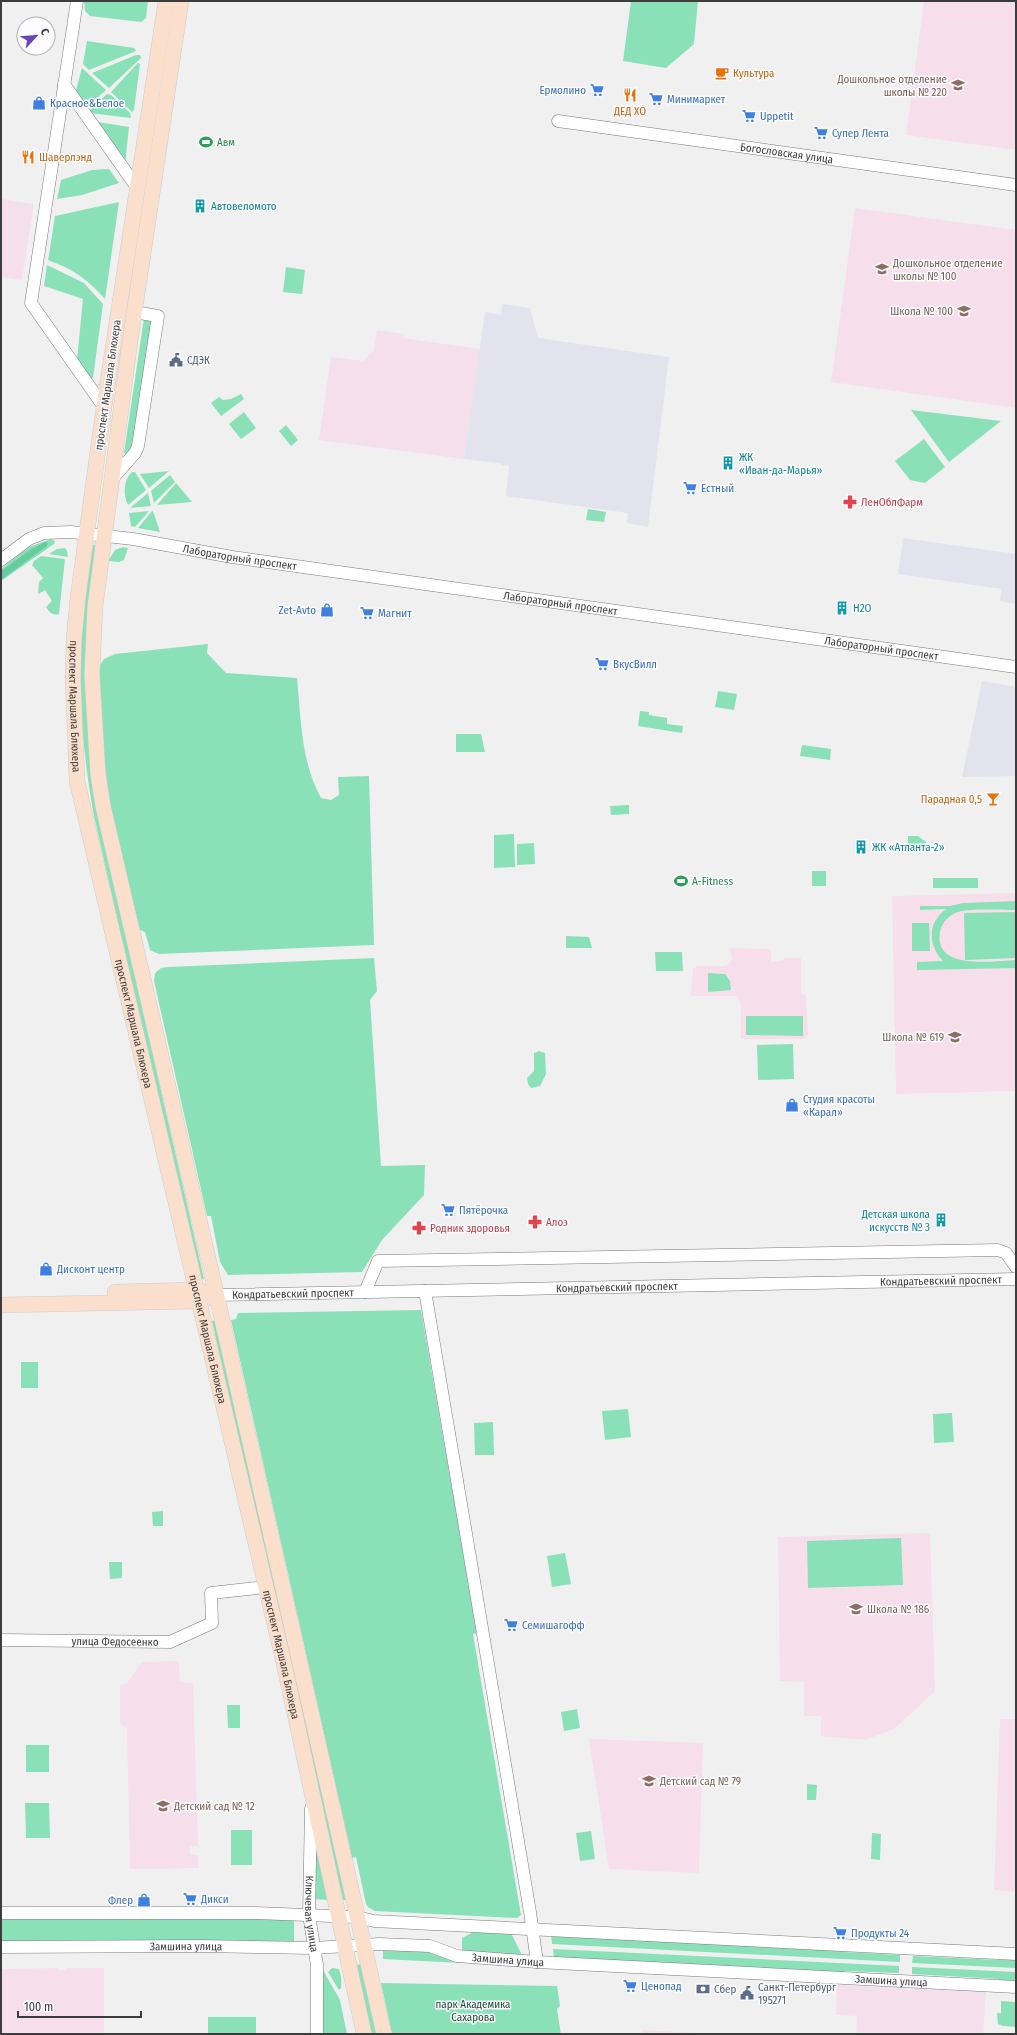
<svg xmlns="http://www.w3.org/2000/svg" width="1017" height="2035" font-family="'Fira Sans Condensed',sans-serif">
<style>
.commercial{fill:#f5dfed}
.built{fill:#e2e3ec}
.education{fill:#f6dfeb}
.green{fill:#8ae1b8}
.forest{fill:#66cb9e}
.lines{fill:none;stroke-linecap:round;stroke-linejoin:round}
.minor-casing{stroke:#7a7a7b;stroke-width:13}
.major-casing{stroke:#cccccd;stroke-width:16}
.minor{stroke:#fff;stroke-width:12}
.major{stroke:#fadfcd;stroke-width:15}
.labels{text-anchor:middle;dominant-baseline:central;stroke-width:3;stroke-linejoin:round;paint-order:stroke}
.food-label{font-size:11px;fill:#c56008;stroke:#fdfdff;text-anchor:start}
.education-label{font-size:11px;fill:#785e54;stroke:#fdfdff;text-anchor:start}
.shop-label{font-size:11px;fill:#366cbe;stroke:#fdfdff;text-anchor:start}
.leisure-label{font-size:11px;fill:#27864d;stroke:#fdfdff;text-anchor:start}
.street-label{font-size:11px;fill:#3c3c3d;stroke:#fdfdff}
.culture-label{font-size:11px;fill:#0d838f;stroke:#fdfdff;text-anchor:start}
.service-label{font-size:11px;fill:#4e5e75;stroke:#fdfdff;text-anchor:start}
.health-label{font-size:11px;fill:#be3a42;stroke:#fdfdff;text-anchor:start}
.park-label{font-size:11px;fill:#1b4633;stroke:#fdfdff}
</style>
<rect width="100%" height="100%" fill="#f0f0f1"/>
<g class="commercial">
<polygon points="1,199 34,204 22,280 1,277"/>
<polygon points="377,330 404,334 403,338 480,349 464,459 319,440 331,357 363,361 374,351"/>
<polygon points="837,1985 986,1992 983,2034 856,2034 857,2016 836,2015"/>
</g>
<g class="built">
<polygon points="502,304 530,308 538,338 669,357 648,527 627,523 628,513 506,496 509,466 501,465 500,463 464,459 485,312 501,315"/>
<polygon points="903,538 1016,554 1016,604 1000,601 1002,589 898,574"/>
<polygon points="982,681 1016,687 1016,776 962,777"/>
</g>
<g class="education">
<polygon points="924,1 1016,1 1016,150 906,135"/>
<polygon points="855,208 1016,230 1016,408 831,382"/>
<polygon points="1016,893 1016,1091 896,1094 892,896"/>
<polygon points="730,948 771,949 771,962 783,960 784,958 801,958 801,993 806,996 808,1035 804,1039 741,1039 741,1004 737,996 691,996 693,969 697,966 725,966 729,964 732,960"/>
<polygon points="930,1533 935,1691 894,1729 865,1740 821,1736 821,1716 804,1716 804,1682 780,1681 778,1537"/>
<polygon points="179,1661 180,1682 193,1683 198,1846 190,1847 190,1855 198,1855 198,1868 130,1869 127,1729 120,1723 120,1685 127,1683 142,1662"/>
<polygon points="1000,1719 1016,1719 1016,1892 994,1890"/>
<polygon points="589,1739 703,1743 699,1873 609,1869"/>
<polygon points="57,1968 62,1971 67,1968 104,1968 104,2034 1,2034 1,1969"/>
<polygon points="643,2030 713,2034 643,2034"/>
</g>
<g class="green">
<polygon points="84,1 148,1 146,18 141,22 90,16 85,11"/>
<polygon points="631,1 698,1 694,44 666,68 623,61"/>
<polygon points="87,41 134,48 136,51 89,70 83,64"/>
<polygon points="136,55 140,55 141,58 109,88 92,73"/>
<polygon points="138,63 140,64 134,110 132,112 111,92"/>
<polygon points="82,68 106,90 87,107 75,94"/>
<polygon points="107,94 111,95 130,113 131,118 90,113 90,110"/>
<polygon points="92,121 129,127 125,165"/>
<polygon points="109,169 119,183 82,195 57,199 61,180 92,170"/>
<path d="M119,202L105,299C89,281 74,269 50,261L48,260L49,255L55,216Z"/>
<polygon points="47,265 84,283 103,304 93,378 91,379 77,360 83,299 44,286"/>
<polygon points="286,267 305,270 302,294 283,292"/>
<polygon points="144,318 152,320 133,446 126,454 124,453"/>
<polygon points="241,394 244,399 221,416 211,403 219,397 223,400 231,399"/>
<polygon points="911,410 1001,421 949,462"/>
<polygon points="244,412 256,428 241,439 229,424"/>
<polygon points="286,425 298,440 291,446 279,431"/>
<polygon points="924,439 945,467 925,483 910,480 895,461"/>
<polygon points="169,471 149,488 140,474"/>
<path d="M132,472H135L146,490L128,505C123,496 123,480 132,472Z"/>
<polygon points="170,475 175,482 154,503 151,491"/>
<polygon points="176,483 192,502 157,505"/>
<polygon points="148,493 151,506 130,508"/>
<polygon points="588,509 606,512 604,522 586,520"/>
<polygon points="149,511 135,527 131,526 129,513"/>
<polygon points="152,511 153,511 160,532 138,528"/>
<polygon points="51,539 55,541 54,544 1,581 1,569 29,547"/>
<path d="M92,544L96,546L86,700L90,762L137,985L204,1279L201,1280L197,1271L94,816C85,767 80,718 80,668C80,626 87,585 92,544Z"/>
<polygon points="123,547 128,548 124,560 119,562 108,561 115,550"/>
<polygon points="65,548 67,551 68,557 49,554 57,549"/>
<path d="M41,556L65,559L59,614C53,616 49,612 46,607L52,601L45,590L38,594L39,582L43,578L32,565L34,561Z"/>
<path d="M208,644L207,653L226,673L297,678C301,719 301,762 321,798L331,800L339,795L338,777L369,776L374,945L159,954L150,950L145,932L140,930L108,799L102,736L99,667L104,659L115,654Z"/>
<polygon points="718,691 737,694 734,710 715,707"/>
<polygon points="640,711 649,712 649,715 667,718 667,724 683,726 682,733 638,726"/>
<polygon points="456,734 481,734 485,752 456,752"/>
<polygon points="802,745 831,749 830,760 800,756"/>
<polygon points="629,805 629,814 611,815 610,806"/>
<polygon points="514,834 515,867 494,868 494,835"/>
<polygon points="908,836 918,836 926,842 926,850 908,850"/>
<polygon points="534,843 535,864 517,865 517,844"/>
<rect x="812" y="871" width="14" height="15"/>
<rect x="933" y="878" width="45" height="10"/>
<path d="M1016,901V910C1000,910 972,908 958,912C949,915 942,922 940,932C933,971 994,961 1016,960V968L917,970V962L943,961C928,945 927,923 946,909L920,910V906H950L963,903Z"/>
<polygon points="1016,912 1016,958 965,960 964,913"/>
<polygon points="912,923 929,923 930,951 912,951"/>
<polygon points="566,936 589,937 592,948 566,948"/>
<polygon points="655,952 682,952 683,971 656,971"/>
<polygon points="374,958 377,991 370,1000 381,1166 425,1165 424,1195 382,1240 362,1272 228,1275 220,1262 211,1216 207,1216 154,981 155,973 161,968 168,967"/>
<polygon points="708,973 725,974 730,981 731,990 708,992"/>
<polygon points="746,1016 803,1016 803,1036 746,1035"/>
<polygon points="793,1044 794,1079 758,1080 757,1045"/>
<polygon points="539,1051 545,1053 546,1074 540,1086 531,1088 528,1084 527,1078 534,1071 534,1053"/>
<polygon points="421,1310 477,1633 473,1634 521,1915 517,1918 375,1911 368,1907 366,1904 356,1857 352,1858 231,1320 236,1319 238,1313"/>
<polygon points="216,1320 346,1900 341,1900 212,1321"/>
<rect x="21" y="1362" width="17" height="26"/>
<polygon points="628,1409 631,1437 605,1440 602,1411"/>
<polygon points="952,1413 954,1442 934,1443 933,1414"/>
<polygon points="493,1422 494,1455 475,1455 474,1423"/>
<polygon points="163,1511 163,1526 153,1526 152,1512"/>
<polygon points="901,1538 903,1585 808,1588 807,1541"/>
<polygon points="565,1553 571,1584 552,1587 547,1556"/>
<polygon points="109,1562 122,1562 122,1578 110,1579"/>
<polygon points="227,1705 240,1705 240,1728 228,1728"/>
<polygon points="577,1709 580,1728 564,1731 561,1712"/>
<rect x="26" y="1745" width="23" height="27"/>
<polygon points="807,1784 817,1785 816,1800 807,1800"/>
<polygon points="25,1803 49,1803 50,1838 26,1838"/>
<rect x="231" y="1830" width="21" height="35"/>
<polygon points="591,1831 595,1859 580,1861 576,1833"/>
<polygon points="872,1833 881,1834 880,1860 871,1859"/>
<polygon points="316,1851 317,1851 328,1900 313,1899"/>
<polygon points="1,1918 294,1919 294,1943 1,1942"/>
<polygon points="477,1930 510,1931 521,1953 521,1956 462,1951 462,1938"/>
<polygon points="551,1935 844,1949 844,1952 900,1955 900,1962 552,1944"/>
<polygon points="383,1948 431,1951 462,1963 383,1959"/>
<polygon points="553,1949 899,1966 899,1973 844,1971 844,1974 554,1957"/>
<polygon points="913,1956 999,1960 1000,1958 1016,1958 1016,1968 912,1963"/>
<polygon points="361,1964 377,2034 372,2034 356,1965"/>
<polygon points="912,1967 1016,1972 1016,1983 999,1982 999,1979 912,1974"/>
<path d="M332,1968L339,1969C341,1975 342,1982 341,1988L339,1990L328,1972Z"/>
<polygon points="323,1970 340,2000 347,2034 323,2034"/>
<polygon points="381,1983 557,1986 560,2006 557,2009 561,2034 392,2034"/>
<polygon points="1001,2001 1016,2002 1016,2027 1003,2026 998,2024 997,2013 1001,2013"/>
<rect x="208" y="2017" width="48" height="17"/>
</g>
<polygon class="forest" points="45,542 48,543 47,546 1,580 1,571 33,548"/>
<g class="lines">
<g class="minor-casing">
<g id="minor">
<polyline points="77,1 31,303 104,407"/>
<polyline points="64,84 138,189"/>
<path id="s1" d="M558,121L1016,185"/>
<polyline points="112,479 135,453 138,446 158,316 134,312"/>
<path id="s2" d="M1,560L29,539L44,533L71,532L133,539L232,557L1016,667"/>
<polyline points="425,1291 530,1912 537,1962"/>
<polyline points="365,1292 378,1261 998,1250 1006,1253 1016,1267"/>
<path id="s3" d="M217,1295L1016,1279"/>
<path id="s4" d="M1,1640L170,1642L212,1623L211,1593L266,1587"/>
<path id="s5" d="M311,1808L309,1915L317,1965V2034"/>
<polyline points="1,1913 256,1913 357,1917 374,1921 1016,1954"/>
<path id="s6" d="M1,1947L199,1946L314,1948L379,1944L430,1946L457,1956L537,1962L1016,1987"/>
</g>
</g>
<g class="major-casing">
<g id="major">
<path id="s7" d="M166,1L104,407L78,597L74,639L73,679L77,781L285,1668L364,2034"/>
<polyline points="181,1 130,341 95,607 92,675 98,774 103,806 212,1275 384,2034"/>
<polyline points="115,1292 196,1290 204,1292"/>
<polyline points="1,1305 199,1301 208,1298"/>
</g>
</g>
<use href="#minor" class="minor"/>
<use href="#major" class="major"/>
</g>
<defs>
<g id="cafe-bare" transform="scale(1.08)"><path d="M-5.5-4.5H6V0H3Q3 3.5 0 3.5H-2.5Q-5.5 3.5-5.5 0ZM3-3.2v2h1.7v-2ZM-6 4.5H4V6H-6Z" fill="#e8710a" stroke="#fdfdff" stroke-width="2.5" paint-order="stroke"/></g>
<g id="school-bare" transform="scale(1.08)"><path d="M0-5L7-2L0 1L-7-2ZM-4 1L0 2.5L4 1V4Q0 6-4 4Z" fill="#8d6e63" stroke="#fdfdff" stroke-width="2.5" paint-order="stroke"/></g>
<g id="supermarket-bare" transform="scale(1.08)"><path d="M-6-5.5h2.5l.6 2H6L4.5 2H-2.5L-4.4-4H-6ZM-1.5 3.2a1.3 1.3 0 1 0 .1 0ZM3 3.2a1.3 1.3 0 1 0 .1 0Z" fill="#3f7fe0" stroke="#fdfdff" stroke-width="2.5" paint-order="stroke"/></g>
<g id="restaurant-bare" transform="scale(1.08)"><path d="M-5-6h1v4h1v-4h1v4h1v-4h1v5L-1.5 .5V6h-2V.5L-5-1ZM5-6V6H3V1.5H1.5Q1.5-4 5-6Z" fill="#e8710a" stroke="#fdfdff" stroke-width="2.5" paint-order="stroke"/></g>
<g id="shop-bare" transform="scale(1.08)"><path d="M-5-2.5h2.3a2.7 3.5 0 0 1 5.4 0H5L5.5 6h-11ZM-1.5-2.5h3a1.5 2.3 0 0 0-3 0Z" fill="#3f7fe0" stroke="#fdfdff" stroke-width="2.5" paint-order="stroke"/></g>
<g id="stadium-bare" transform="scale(1.08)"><path d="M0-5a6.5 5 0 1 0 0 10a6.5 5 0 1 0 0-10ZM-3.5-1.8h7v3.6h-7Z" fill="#2e9e5b" stroke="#fdfdff" stroke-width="2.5" paint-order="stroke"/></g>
<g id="building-bare" transform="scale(1.08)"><path d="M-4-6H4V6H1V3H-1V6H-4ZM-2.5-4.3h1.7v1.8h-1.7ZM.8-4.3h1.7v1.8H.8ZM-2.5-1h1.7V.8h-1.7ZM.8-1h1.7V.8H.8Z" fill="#0f9aa8" stroke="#fdfdff" stroke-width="2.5" paint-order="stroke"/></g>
<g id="civic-bare" transform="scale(1.08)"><path d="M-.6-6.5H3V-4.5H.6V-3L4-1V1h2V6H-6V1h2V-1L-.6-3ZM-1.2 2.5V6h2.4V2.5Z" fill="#5c6f8a" stroke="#fdfdff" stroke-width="2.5" paint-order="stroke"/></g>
<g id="pharmacy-bare" transform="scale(1.08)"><path d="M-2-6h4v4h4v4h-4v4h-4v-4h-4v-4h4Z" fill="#e0444e" stroke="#fdfdff" stroke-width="2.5" paint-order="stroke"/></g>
<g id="bar-bare" transform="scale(1.08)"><path d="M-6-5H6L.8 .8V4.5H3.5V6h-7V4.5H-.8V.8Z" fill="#e8710a" stroke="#fdfdff" stroke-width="2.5" paint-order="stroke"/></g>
<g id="bank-bare" transform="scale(1.08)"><path d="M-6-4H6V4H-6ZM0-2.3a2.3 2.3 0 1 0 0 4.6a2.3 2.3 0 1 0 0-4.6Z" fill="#5c6f8a" stroke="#fdfdff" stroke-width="2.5" paint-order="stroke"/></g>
</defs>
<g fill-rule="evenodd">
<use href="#cafe-bare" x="722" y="73"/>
<use href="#school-bare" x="958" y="85"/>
<use href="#supermarket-bare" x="597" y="90"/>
<use href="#restaurant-bare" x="630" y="95"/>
<use href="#supermarket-bare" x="656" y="99"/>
<use href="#shop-bare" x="39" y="103"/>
<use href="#supermarket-bare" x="749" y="116"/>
<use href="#supermarket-bare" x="821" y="133"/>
<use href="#stadium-bare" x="206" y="142"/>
<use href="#restaurant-bare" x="28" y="157"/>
<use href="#building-bare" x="200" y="206"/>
<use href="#school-bare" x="882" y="269"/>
<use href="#school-bare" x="964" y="311"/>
<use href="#civic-bare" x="176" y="360"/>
<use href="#building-bare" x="728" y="463"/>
<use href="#supermarket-bare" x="690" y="488"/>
<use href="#pharmacy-bare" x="850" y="502"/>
<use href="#building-bare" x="842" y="608"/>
<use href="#shop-bare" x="327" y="610"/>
<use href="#supermarket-bare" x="367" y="613"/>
<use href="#supermarket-bare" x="602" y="664"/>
<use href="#bar-bare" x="993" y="799"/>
<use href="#building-bare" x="861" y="847"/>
<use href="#stadium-bare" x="681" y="881"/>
<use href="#school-bare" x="955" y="1037"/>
<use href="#shop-bare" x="792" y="1105"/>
<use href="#supermarket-bare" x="448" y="1210"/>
<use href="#building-bare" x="941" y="1220"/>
<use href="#pharmacy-bare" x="535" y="1222"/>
<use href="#pharmacy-bare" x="419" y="1228"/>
<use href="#shop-bare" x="46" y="1269"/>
<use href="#school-bare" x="856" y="1609"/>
<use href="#supermarket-bare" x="511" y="1625"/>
<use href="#school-bare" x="649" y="1781"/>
<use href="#school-bare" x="163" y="1806"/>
<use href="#supermarket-bare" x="190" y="1899"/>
<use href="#shop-bare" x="144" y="1900"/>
<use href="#supermarket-bare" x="840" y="1933"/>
<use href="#supermarket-bare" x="630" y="1986"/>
<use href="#bank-bare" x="703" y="1989"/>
<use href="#civic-bare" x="747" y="1993"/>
</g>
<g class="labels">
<g class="food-label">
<text x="733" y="73">Культура</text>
<text x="630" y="111" text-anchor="middle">ДЕД ХО</text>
<text x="39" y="157">Шаверлэнд</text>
<text x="982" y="799" text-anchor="end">Парадная 0,5</text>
</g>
<g class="education-label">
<text x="947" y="79" text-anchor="end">Дошкольное отделение<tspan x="947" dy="13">школы № 220</tspan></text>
<text x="893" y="263">Дошкольное отделение<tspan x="893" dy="13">школы № 100</tspan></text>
<text x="953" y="311" text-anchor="end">Школа № 100</text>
<text x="944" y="1037" text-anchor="end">Школа № 619</text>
<text x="867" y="1609">Школа № 186</text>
<text x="660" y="1781">Детский сад № 79</text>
<text x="174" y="1806">Детский сад № 12</text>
</g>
<g class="shop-label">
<text x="586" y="90" text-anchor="end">Ермолино</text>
<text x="667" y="99">Минимаркет</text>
<text x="50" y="103">Красное&amp;Белое</text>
<text x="760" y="116">Uppetit</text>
<text x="832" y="133">Супер Лента</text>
<text x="701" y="488">Естный</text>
<text x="316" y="610" text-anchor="end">Zet-Avto</text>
<text x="378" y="613">Магнит</text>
<text x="613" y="664">ВкусВилл</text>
<text x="803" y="1099">Студия красоты<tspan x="803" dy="13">«Карал»</tspan></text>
<text x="459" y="1210">Пятёрочка</text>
<text x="57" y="1269">Дисконт центр</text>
<text x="522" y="1625">Семишагофф</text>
<text x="201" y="1899">Дикси</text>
<text x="133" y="1900" text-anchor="end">Флер</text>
<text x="851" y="1933">Продукты 24</text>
<text x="641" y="1986">Ценопад</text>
</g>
<g class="leisure-label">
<text x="217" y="142">Авм</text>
<text x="692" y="881">A-Fitness</text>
</g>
<g class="street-label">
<text stroke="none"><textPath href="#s1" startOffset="231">Богословская улица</textPath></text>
<text transform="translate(108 385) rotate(-82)">проспект Маршала Блюхера</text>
<text stroke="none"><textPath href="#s2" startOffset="249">Лабораторный проспект</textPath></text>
<text stroke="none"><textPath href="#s2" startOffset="573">Лабораторный проспект</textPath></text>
<text stroke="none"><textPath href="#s2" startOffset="897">Лабораторный проспект</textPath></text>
<text stroke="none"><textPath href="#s7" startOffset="712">проспект Маршала Блюхера</textPath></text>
<text stroke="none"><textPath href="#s7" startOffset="1036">проспект Маршала Блюхера</textPath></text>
<text stroke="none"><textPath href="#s3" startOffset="724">Кондратьевский проспект</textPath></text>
<text stroke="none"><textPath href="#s3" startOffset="400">Кондратьевский проспект</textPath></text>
<text stroke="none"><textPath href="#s3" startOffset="76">Кондратьевский проспект</textPath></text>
<text stroke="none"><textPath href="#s7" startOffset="1360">проспект Маршала Блюхера</textPath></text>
<text stroke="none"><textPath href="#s4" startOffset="114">улица Федосеенко</textPath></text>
<text stroke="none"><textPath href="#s7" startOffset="1684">проспект Маршала Блюхера</textPath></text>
<text stroke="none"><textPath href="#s5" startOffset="106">Ключевая улица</textPath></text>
<text stroke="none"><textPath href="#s6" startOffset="185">Замшина улица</textPath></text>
<text stroke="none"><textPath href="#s6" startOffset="509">Замшина улица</textPath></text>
<text stroke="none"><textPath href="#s6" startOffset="893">Замшина улица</textPath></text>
</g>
<g class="culture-label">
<text x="211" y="206">Автовеломото</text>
<text x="739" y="457">ЖК<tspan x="739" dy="13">«Иван-да-Марья»</tspan></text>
<text x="853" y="608">H2O</text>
<text x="872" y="847">ЖК «Атланта-2»</text>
<text x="930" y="1214" text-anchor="end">Детская школа<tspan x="930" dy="13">искусств № 3</tspan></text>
</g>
<g class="service-label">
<text x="187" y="360">СДЭК</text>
<text x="758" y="1987">Санкт-Петербург<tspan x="758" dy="13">195271</tspan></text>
<text x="714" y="1989">Сбер</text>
</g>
<g class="health-label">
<text x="861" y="502">ЛенОблФарм</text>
<text x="546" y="1222">Алоэ</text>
<text x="430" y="1228">Родник здоровья</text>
</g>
<g class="park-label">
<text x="473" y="2004">парк Академика<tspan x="473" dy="13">Сахарова</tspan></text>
</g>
</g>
<rect width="1017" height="2035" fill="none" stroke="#3c3c3d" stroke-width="4"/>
<g transform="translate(36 36) rotate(64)"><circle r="19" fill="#fdfdff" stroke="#b0b0b1"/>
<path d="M0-3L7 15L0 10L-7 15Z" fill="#6646be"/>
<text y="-6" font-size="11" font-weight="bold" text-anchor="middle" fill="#3c3c3d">С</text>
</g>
<path d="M18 2011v6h123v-6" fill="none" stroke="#3c3c3d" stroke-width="2"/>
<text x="24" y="2011" font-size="12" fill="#3c3c3d" stroke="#fdfdff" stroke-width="3" paint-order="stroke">100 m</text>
</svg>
